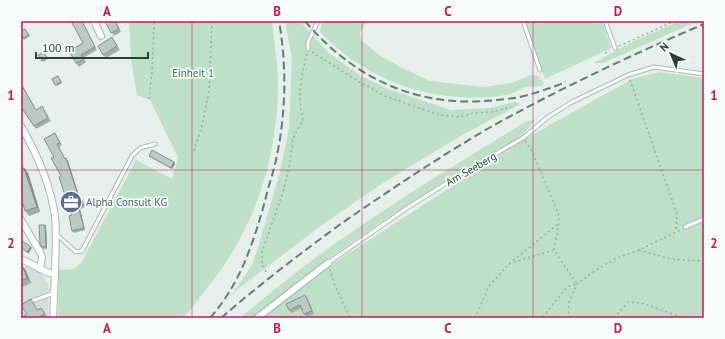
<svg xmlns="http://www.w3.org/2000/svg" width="725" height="339" font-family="'PT Sans',sans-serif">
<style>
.built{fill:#d4dfda}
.green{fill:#bfe0c8}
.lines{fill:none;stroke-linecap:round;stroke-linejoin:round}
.service-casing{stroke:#a8b8b2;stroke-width:5}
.minor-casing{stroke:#a8b8b2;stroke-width:8}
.path{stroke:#86b3a5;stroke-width:1.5;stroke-dasharray:2 3;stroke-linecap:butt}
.service{stroke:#fff;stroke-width:3}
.minor{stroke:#fff;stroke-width:6}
.rail{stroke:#5f7d75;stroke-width:2;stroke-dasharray:8 4;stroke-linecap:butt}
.wall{fill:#a1aea9}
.shaded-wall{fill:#838d89}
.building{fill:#bbcac4;stroke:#838d89}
.grid{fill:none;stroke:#c2185b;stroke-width:1;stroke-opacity:0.55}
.labels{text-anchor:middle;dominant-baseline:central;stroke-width:3.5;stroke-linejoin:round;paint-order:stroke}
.park-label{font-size:11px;fill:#2d7a4b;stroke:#f7fbf9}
.street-label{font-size:11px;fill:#24423a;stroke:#f7fbf9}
.service-label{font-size:11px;fill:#4e5e75;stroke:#f7fbf9;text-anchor:start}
.neatline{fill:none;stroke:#c2185b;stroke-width:1.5}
.grid-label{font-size:13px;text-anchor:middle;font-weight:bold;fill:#c2185b}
</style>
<rect width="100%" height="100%" fill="#e6efeb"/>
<polygon class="built" points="26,266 39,272 49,284 48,318 21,318 21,269"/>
<g class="green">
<path d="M129,21H272C274,40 277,60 278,79C279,154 256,229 207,288C199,298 192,309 182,318H58L59,270L74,269L81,263L136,160L172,179L178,157L150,100L137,95L131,59Z"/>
<polygon points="285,21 300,21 314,37 329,53 347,66 361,76 388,89 451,110 490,108 514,102 519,103 519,105 462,135 380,185 326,222 238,289 229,299 252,265 259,244 280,172 289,127 292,58"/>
<path d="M322,21H367L360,32L361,40L379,55L402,68L430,81L484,87L512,83L531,75L538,76L544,83L542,86C537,87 532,86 527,87C522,88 518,91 513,93C507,95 499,96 492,97C427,102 365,79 320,32Z"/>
<polygon points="525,21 602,21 611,48 545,79"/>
<polygon points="680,21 698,21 603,63 593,63 634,41"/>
<polygon points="659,72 704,78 704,318 263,318 326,268 523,140 632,79"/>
<path d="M536,119L523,134L512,143L439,185L393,214L321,264L254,318H240C256,305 272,291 289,278C363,220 445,171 525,122Z"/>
</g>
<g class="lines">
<g class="service-casing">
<g id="service">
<polyline points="523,21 540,70"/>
<polyline points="605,21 615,48"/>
<polyline points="308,49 308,42 318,21"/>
<polyline points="685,227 704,219"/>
<polyline points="56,234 76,252 82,251 132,156 140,148 155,144"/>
<polyline points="328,263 407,208 458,176 523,138 548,117 572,102 628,75 654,67 704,74"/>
<polyline points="29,302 54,293"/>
</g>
</g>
<g class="minor-casing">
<g id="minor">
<polyline points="94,21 101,36"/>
<path d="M21,126C37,154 51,185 55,217C57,237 55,256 55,275C54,290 54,304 53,318"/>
<polyline points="21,220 40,252 42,257 40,269"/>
<polyline points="21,259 49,273 55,274"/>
<polyline points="257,318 328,263"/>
</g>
</g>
<g class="path">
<polyline points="619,46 675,21"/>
<polyline points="312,52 356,80 385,96 440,115 460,117 474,113 492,112 511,107"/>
<polyline points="605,53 610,51"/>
<polyline points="630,80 677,214 676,232"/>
<polyline points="149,99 152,72 154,21"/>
<polyline points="525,141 532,151 558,213 559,223 554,250 577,284 567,287 542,318"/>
<polyline points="194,151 202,125 209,91 212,21"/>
<polyline points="639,250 671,259 704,261"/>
<polyline points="509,264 553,250"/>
<polyline points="330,269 334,283 350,318"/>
<path d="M266,272L262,263V252L284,189L290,162L293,138L303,120C297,100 301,75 307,54"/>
<polyline points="475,318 489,286 508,265 559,223"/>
<polyline points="568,318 569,302 577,284 594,271 615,259 639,250 680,230"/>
<polyline points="614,318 628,302 641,303 684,318"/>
</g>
<use href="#service" class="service"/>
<use href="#minor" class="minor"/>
<g class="rail">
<path d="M305,21C354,79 419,109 496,100C504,99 512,99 520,97C536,93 551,88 566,82"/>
<path d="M210,318C240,284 253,244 265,201C268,187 273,174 276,160C286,114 287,67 279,21"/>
<path d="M221,318C260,284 301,253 342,223C390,190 439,157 489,128C559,89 631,55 704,24"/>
</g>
</g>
<g class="wall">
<polygon points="82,21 97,50 83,58 86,62 79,67 76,63 83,43"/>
<polygon points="105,21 116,21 121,32 114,36"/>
<polygon points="25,29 30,36 24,40 21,35"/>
<polygon points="112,37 120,50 106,58 103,55"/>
<polygon points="43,52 48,59 43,62 38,55"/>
<polygon points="58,76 62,83 57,86 52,79"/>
<polygon points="21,83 36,110 42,106 51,121 36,129 21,107"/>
<polygon points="55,133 62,145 59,147 65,159 66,158 68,161 80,198 81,198 83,200 85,207 80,209 85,230 74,233 72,231 72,215 69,204 68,205 66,202 65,195 61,176"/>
<polygon points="149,156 174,162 175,164 172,169 150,157"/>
<polygon points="28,173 40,212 29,216 25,211"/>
<polygon points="45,225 46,226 47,249 43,249 40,244"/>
<polygon points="21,265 22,265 26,271 31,283 21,288"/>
<polygon points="307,298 314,314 306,317 302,308 291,313 289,310"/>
<polygon points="31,299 37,310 41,308 48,318 21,318 27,314"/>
</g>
<g class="shaded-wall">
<polygon points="66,158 68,161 80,201 79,198"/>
<polygon points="174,162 175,164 172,169 171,168"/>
<polygon points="24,168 28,173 40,212 37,207"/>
<polygon points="78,206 80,209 85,230 84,228"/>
<polygon points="45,225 46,226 47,249 46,247"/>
<polygon points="31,247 32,248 28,254 27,252"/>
<polygon points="22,265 26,271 31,283 27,278"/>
<polygon points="305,295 307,298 314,314 312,311"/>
</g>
<g class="building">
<polygon points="71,21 82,21 95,47 81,55 84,59 76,63 69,51 83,43"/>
<polygon points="105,21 115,21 119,29 111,33"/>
<polygon points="25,29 29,35 23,38 21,35 21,31"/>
<polygon points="112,37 117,46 103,55 98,46"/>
<polygon points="43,52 47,57 42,61 38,55"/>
<polygon points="58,76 61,82 55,85 52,79"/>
<polygon points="21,84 36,110 42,106 48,118 34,126 21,107"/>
<polygon points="55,133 60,143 57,144 65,159 66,158 79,198 81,198 83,205 78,206 84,228 72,231 69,216 72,215 68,202 66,202 64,195 65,195 59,177 61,176 51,158 54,157 44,139"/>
<polygon points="152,150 174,162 171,168 149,156"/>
<polygon points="24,168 37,207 25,211 21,197 21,169"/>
<polygon points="39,225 45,225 46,247 42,247 40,244"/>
<polygon points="21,240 31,247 27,252 21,248"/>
<polygon points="21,265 22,265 27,278 21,281"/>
<polygon points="305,295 312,311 304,314 300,305 289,310 286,304"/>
<polygon points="31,299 37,310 41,308 45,314 37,318 21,318 27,314 21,305"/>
</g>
<path class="grid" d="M192,21V318M362,21V318M533,21V318M21,170H704"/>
<defs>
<g id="office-disc" transform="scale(1.15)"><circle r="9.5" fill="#5c6f8a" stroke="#f7fbf9"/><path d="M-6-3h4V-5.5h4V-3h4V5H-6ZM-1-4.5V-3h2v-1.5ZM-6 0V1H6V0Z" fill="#fff"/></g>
</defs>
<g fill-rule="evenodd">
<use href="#office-disc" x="71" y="202"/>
</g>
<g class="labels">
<g class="park-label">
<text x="193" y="73">Einheit 1</text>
</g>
<g class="street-label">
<text transform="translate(471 169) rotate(-30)">Am Seeberg</text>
</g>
<g class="service-label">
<text x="86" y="202">Alpha Consult KG</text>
</g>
</g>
<rect width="725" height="339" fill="none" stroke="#f7fbf9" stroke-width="44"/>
<g transform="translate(671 54) rotate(316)" stroke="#f7fbf9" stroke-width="3" paint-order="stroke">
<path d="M0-3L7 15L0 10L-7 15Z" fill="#24423a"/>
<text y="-6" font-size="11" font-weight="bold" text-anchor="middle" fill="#24423a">N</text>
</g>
<path d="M36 52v6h112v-6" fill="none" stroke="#24423a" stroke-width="2"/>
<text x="42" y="52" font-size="12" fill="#24423a" stroke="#f7fbf9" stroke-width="3" paint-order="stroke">100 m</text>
<rect x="22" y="22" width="681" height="295" class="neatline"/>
<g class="grid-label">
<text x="107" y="16">A</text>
<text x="277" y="16">B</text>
<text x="448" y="16">C</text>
<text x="618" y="16">D</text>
<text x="11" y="100">1</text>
<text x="714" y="100">1</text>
<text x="11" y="248">2</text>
<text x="714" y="248">2</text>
<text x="107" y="333">A</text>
<text x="277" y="333">B</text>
<text x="448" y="333">C</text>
<text x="618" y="333">D</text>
</g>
</svg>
